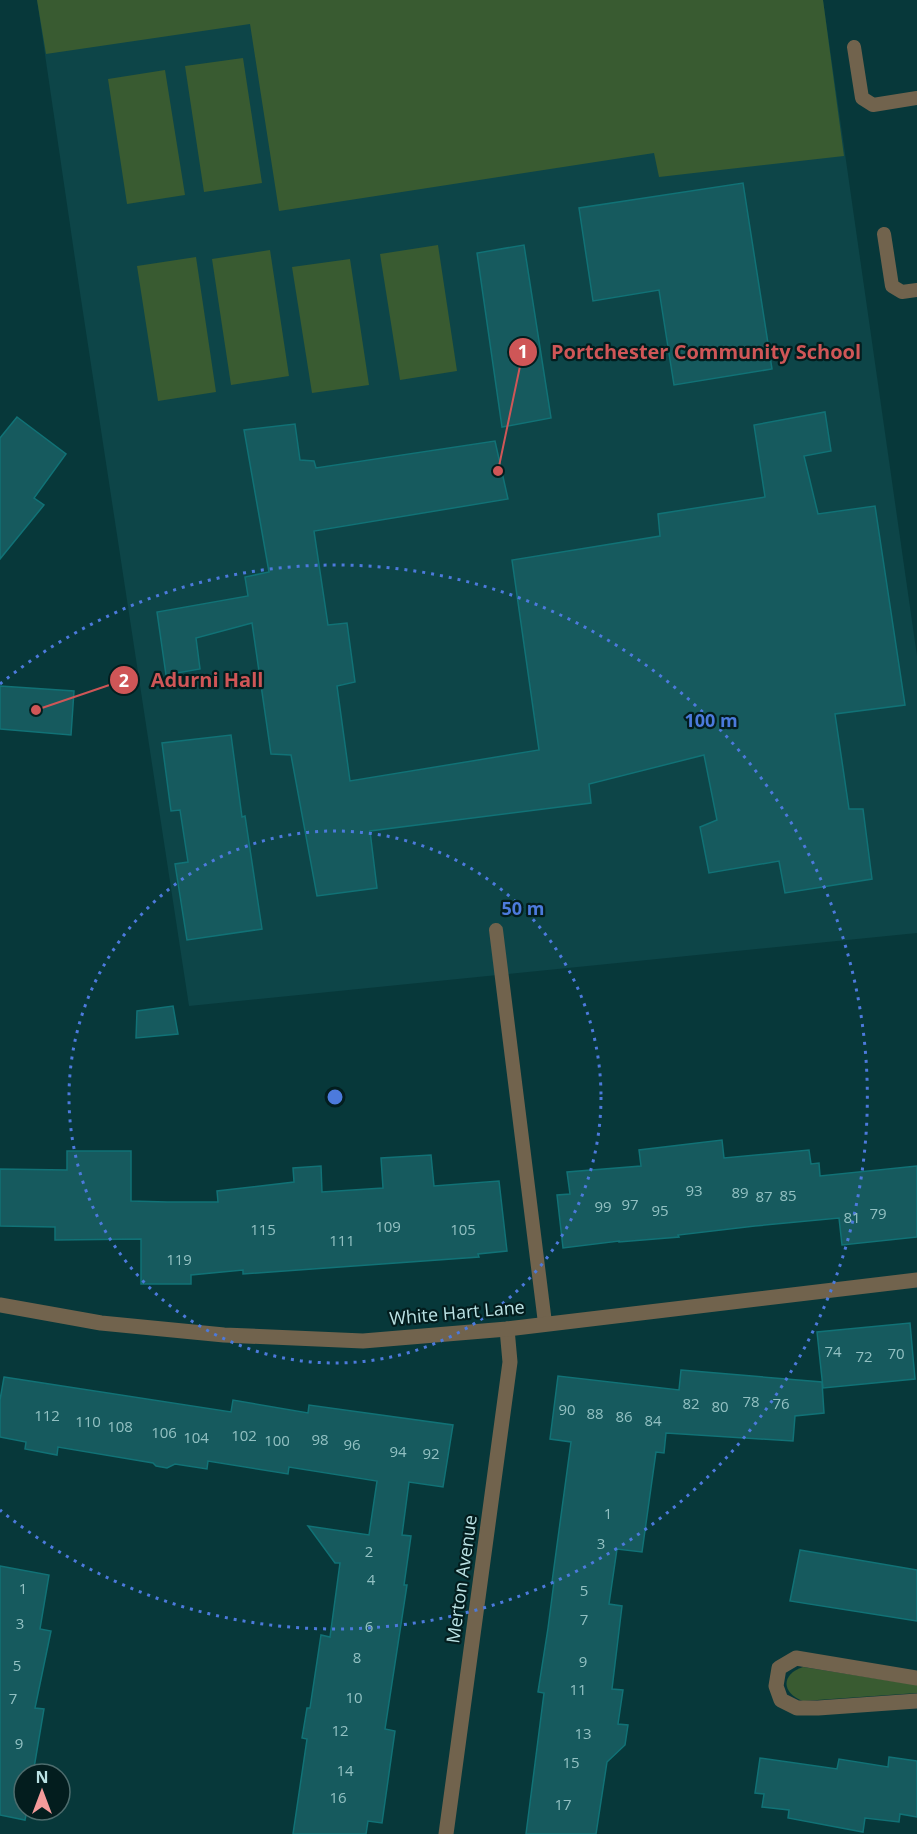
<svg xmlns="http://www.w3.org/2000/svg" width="917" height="1834" font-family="'Open Sans',sans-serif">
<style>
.built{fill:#0d4548}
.green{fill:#395b31}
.building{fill:#165a5e;stroke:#117276;stroke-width:1.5}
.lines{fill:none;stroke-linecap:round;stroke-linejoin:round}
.service{stroke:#71634d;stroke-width:14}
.minor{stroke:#71634d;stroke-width:15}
.tertiary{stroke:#71634d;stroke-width:15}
.ring{fill:none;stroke:#4c7adc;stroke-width:3;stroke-dasharray:3 6}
.labels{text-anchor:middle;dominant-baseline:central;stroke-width:4.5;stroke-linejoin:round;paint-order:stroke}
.number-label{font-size:15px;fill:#92c0c2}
.street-label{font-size:18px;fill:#bbe2e4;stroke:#031d1e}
.centre{fill:#4c7adc;stroke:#031d1e;stroke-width:3}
.ring-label{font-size:18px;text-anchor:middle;font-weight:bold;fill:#4c7adc;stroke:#031d1e;stroke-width:4.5;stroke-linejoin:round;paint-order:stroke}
.leader{fill:none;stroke:#cf5657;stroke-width:2}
.callout-dot{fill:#cf5657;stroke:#031d1e;stroke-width:2}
.mark-label{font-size:18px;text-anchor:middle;font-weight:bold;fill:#fff}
.callout-label{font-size:20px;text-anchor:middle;font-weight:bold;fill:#cf5657;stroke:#031d1e;stroke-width:4.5;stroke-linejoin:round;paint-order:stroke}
</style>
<rect width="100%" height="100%" fill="#07383a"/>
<polygon class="built" points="37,0 823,0 917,656 917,933 189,1006 79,286"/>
<g class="green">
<polygon points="37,0 823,0 844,156 659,177 654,153 279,211 250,24 46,54"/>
<polygon points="243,58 262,183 204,192 185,66"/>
<polygon points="165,70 185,195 127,204 108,79"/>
<polygon points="438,245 457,371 400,380 380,254"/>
<polygon points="270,250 289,376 231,385 212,259"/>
<polygon points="196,257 216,392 158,401 137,266"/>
<polygon points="350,259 369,385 312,393 292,267"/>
<path d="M803,1667L917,1685V1693L803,1701C781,1693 781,1674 803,1667Z"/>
</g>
<g class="building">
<polygon points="743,183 772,369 674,385 659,290 593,301 579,208"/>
<polygon points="524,245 551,418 502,427 477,253"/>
<polygon points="825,412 831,451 804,456 818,514 875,506 905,705 835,714 849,809 863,809 872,879 785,893 779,861 709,873 700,827 717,820 704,755 589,784 591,803 370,831 377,888 317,896 291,755 271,754 252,623 196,638 200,669 166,675 157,612 248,596 245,577 269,572 244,430 295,424 300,460 314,461 316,468 495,441 508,499 314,531 328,625 347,623 355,682 337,686 350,781 539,750 512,560 660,536 658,514 765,497 754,425"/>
<polygon points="17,417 66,454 34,498 44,505 0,559 0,438"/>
<polygon points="0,686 74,691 71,735 0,729"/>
<polygon points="231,735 242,817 245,816 262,929 187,940 175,864 188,862 180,810 171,811 162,743"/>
<polygon points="173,1006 178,1034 136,1038 137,1011"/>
<polygon points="722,1140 724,1158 809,1150 811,1164 819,1163 820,1176 917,1166 917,1237 842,1245 839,1218 755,1226 678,1235 679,1237 619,1242 619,1241 563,1248 557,1195 570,1194 567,1172 641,1166 639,1150"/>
<polygon points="67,1151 131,1151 131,1201 167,1202 218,1202 217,1191 294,1182 293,1168 321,1166 322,1192 383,1188 381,1158 431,1155 434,1186 499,1181 507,1251 478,1254 479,1257 243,1274 243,1270 191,1275 191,1284 141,1284 141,1239 55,1240 55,1227 0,1226 0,1169 67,1170"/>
<polygon points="910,1323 915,1379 823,1388 817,1332"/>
<polygon points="681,1370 822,1382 824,1413 795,1416 793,1441 666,1433 664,1453 656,1452 642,1552 617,1549 609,1604 622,1606 612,1689 623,1690 618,1724 628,1725 625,1745 607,1762 596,1834 526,1834 544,1693 538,1692 548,1628 554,1582 552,1582 571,1442 550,1439 558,1376 679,1390"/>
<polygon points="4,1377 231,1412 233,1400 308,1413 309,1405 453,1425 443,1487 409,1482 402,1535 411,1536 404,1585 407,1585 385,1729 395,1731 382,1823 368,1821 366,1834 293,1834 307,1739 302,1738 307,1708 310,1708 321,1635 330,1637 340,1563 335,1563 308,1526 369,1535 377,1481 289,1467 288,1474 208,1461 207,1469 175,1464 167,1468 156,1466 153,1463 58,1447 57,1455 25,1449 26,1442 0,1437 0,1400"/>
<polygon points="800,1550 917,1570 917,1621 790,1601"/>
<polygon points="0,1566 49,1575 40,1629 51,1631 35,1708 44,1709 33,1774 24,1774 24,1810 27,1810 25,1820 0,1815"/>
<polygon points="889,1757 917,1761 917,1817 900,1814 899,1822 865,1818 863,1832 788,1818 789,1810 762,1807 764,1794 755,1793 760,1758 837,1769 839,1759 888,1767"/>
</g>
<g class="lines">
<g class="service">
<polyline points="854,47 862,98 873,105 917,98"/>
<polyline points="884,234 892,286 902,292 917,290"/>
<polyline points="496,930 545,1323"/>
</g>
<g class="minor">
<polyline points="917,1678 796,1658 779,1668 776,1686 781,1700 797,1708 818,1708 917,1701"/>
<polyline points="446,1834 510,1362 507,1329"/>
</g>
<polyline class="tertiary" points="0,1305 101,1323 224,1335 363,1341 507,1329 917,1280"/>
</g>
<g class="ring">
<circle cx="335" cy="1097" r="266"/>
<path d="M0 684A532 532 0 1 1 0 1510"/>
</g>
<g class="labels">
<g class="number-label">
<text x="694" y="1190">93</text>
<text x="740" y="1192">89</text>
<text x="788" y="1195">85</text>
<text x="764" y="1196">87</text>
<text x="630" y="1204">97</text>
<text x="603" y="1206">99</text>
<text x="660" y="1210">95</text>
<text x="878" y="1213">79</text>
<text x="852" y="1217">81</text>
<text x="388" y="1226">109</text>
<text x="263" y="1229">115</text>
<text x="463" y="1229">105</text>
<text x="342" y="1240">111</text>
<text x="179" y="1259">119</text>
<text x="833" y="1351">74</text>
<text x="896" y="1353">70</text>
<text x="864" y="1356">72</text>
<text x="751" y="1401">78</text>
<text x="691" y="1403">82</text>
<text x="781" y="1403">76</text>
<text x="720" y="1406">80</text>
<text x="567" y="1409">90</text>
<text x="595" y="1413">88</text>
<text x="47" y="1415">112</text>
<text x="624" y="1416">86</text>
<text x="653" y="1420">84</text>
<text x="88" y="1421">110</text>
<text x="120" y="1426">108</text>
<text x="164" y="1432">106</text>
<text x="244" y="1435">102</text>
<text x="196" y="1437">104</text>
<text x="320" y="1439">98</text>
<text x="277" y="1440">100</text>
<text x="352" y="1444">96</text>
<text x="398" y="1451">94</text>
<text x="431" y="1453">92</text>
<text x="608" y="1513">1</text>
<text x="601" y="1543">3</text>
<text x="369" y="1551">2</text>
<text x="371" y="1579">4</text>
<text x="23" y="1588">1</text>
<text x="584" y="1590">5</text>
<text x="584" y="1619">7</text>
<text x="20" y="1623">3</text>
<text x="369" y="1626">6</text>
<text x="357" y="1657">8</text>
<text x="583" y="1661">9</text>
<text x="17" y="1665">5</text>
<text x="578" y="1689">11</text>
<text x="354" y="1697">10</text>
<text x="13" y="1698">7</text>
<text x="340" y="1730">12</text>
<text x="583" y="1733">13</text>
<text x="19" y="1743">9</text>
<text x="571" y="1762">15</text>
<text x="345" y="1770">14</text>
<text x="338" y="1797">16</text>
<text x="563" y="1804">17</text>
</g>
<g class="street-label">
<text transform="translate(457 1312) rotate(-5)">White Hart Lane</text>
<text transform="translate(461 1579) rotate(-82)">Merton Avenue</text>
</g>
</g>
<circle cx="335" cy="1097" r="9" class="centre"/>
<g class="ring-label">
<text x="711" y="727">100 m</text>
<text x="523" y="915">50 m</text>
</g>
<path class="leader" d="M498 471L523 352M36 710L124 680"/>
<g class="callout-dot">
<circle cx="498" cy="471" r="6"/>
<circle cx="36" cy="710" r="6"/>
<circle cx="523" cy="352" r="15"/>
<circle cx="124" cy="680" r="15"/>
</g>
<g class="mark-label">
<text x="523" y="358">1</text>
<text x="124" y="687">2</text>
</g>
<g class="callout-label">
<text x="706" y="359">Portchester Community School</text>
<text x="207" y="687">Adurni Hall</text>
</g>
<g transform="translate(42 1792)"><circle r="28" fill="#031d1e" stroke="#4d6c6d" stroke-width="1.5"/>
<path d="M0-4.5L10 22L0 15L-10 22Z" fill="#f59b9b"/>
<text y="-9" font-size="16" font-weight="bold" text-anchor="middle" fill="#bbe2e4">N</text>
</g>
</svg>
